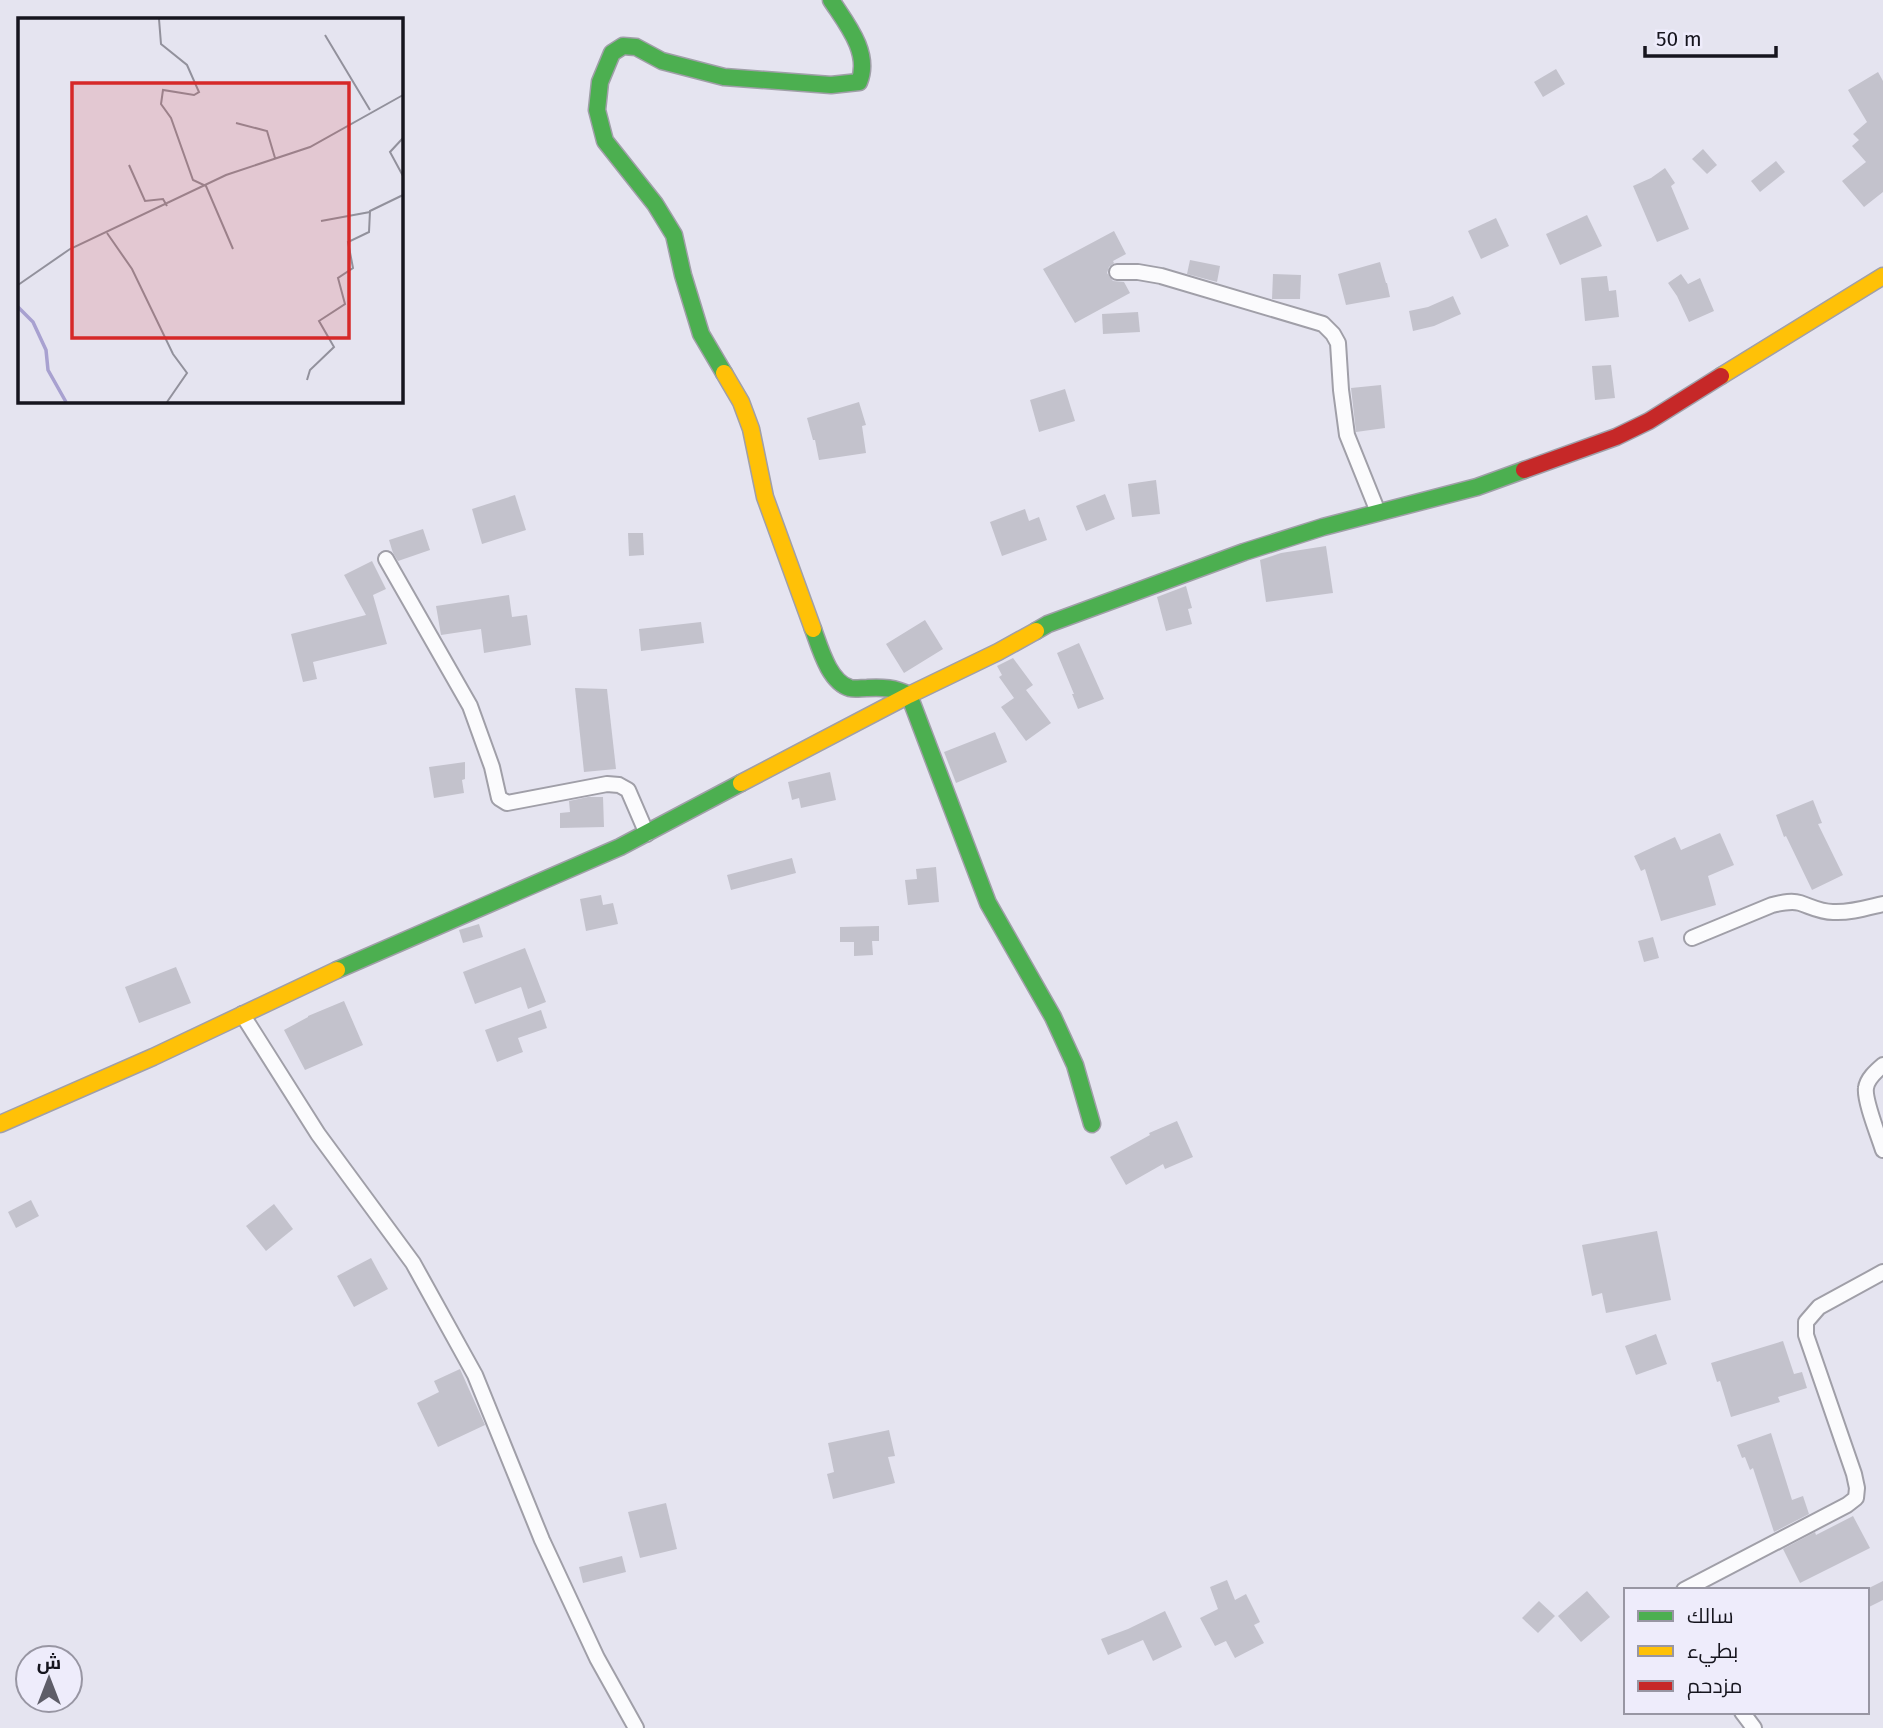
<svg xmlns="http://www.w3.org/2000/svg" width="1883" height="1728" font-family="'Fira Sans',Cairo,sans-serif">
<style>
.building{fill:#c3c2cc}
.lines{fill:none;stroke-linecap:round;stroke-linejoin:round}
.street-casing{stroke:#a09fa8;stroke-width:18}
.fast-casing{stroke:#a09fa8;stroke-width:19}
.slow-casing{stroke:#a09fa8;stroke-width:19}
.jam-casing{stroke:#a09fa8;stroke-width:19}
.street{stroke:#fbfbfd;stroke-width:14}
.fast{stroke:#4caf50;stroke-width:16}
.slow{stroke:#ffc107;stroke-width:16}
.jam{stroke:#c62828;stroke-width:16}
.inset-river{fill:none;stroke:#a8a1d0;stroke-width:3.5}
.inset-road{fill:none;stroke:#92919c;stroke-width:2}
.view{fill:#d62828;fill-opacity:0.15;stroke:#d62828;stroke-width:3.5}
.inset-edge{fill:none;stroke:#16151e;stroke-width:3.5}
</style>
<rect width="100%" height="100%" fill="#e5e4f0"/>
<g class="building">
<polygon points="1556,69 1565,84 1543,97 1534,82"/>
<polygon points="1878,72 1883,81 1883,192 1864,207 1842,181 1866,162 1852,146 1859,140 1853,134 1867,122 1848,90"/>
<polygon points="1703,149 1717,165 1707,174 1692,159"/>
<polygon points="1776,161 1785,172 1760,192 1751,181"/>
<polygon points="1665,168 1675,183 1671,186 1689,229 1657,242 1633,186 1651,178"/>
<polygon points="1587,215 1602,246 1560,265 1546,234"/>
<polygon points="1496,218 1509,246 1481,259 1468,231"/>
<polygon points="1114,231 1126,254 1113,261 1114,263 1109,267 1107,273 1113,281 1124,282 1130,293 1075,323 1043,269"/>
<polygon points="1190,260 1220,266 1217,282 1187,274"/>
<polygon points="1380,262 1386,283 1387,283 1390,297 1346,305 1338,274"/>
<polygon points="1273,274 1301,275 1300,299 1272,299"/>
<polygon points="1681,274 1688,284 1700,278 1714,311 1689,322 1677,296 1668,283"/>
<polygon points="1607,276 1609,291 1616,290 1619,317 1585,321 1581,278"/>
<polygon points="1453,296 1461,314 1434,326 1413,331 1409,311 1428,307"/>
<polygon points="1138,312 1140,332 1103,334 1102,314"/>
<polygon points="1611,365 1615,398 1595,400 1592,366"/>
<polygon points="1381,385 1385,428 1356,432 1351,388"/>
<polygon points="1065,389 1075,421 1039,432 1030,400"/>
<polygon points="859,402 866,425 862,426 866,453 819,460 815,440 813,440 807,418"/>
<polygon points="1156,480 1160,514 1132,517 1128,484"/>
<polygon points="1105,494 1115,519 1086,531 1076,506"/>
<polygon points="515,495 526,530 482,544 472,509"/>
<polygon points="1025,509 1029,521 1039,517 1047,540 1002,556 990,522"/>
<polygon points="423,529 430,550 398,561 393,553 389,540"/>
<polygon points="628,533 643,533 644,555 629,556"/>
<polygon points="1326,546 1333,593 1266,602 1260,560 1281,553"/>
<polygon points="372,561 386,589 373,595 387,644 313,662 317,679 303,682 291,634 366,615 344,575"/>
<polygon points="1186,586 1192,608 1188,609 1192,624 1166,631 1157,597"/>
<polygon points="509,595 512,617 527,615 531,645 484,653 481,629 441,635 436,606"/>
<polygon points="925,620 943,649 904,673 886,644"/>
<polygon points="701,622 704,643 641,651 639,629"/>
<polygon points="1079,643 1104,699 1078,709 1072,694 1074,694 1057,653"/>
<polygon points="1013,658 1033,685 1026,690 1051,723 1026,741 1001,707 1014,698 999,677 1002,675 997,666"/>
<polygon points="575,688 607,689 616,769 584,772"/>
<polygon points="995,732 1007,762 956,783 944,752"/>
<polygon points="465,762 465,779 462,780 464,793 434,798 429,767"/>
<polygon points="830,772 836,800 801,808 799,798 792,800 788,782"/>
<polygon points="588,797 603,797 604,827 560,828 560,813 570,812 569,801"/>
<polygon points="1813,800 1822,823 1818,824 1843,875 1812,890 1786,836 1784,837 1776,815"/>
<polygon points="1720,833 1734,865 1708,876 1716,905 1661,921 1645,869 1641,871 1634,856 1675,837 1681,850"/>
<polygon points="792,858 796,873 731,890 727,875"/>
<polygon points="936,867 939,902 908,905 905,880 917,879 916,869"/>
<polygon points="601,895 603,905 613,903 618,924 586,931 580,899"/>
<polygon points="479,924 483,937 463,943 459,930"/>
<polygon points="879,926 879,941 872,941 873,955 854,956 854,942 840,942 840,927"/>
<polygon points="1653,937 1659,958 1644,962 1638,941"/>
<polygon points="525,948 546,1002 528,1009 521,987 475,1004 463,972"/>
<polygon points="176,967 191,1003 139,1023 125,987"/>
<polygon points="344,1001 363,1045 305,1070 284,1030 308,1017 308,1016"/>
<polygon points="541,1010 547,1028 518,1038 523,1052 497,1062 485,1030"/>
<polygon points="1177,1121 1193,1157 1165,1169 1163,1164 1126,1185 1110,1157 1150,1135 1149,1133"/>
<polygon points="31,1200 39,1216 16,1228 8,1212"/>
<polygon points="274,1204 293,1229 266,1251 246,1226"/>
<polygon points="1657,1231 1671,1300 1606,1313 1602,1293 1592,1296 1582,1245"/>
<polygon points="371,1258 388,1289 354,1307 337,1276"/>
<polygon points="1656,1334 1667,1364 1636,1375 1625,1346"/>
<polygon points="1783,1341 1794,1374 1802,1372 1807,1388 1778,1397 1780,1402 1731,1417 1720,1381 1717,1382 1711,1363"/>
<polygon points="460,1369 485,1425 438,1447 417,1403 439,1392 434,1381"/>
<polygon points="889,1430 895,1456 888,1457 895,1483 833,1499 827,1474 834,1472 828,1443"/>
<polygon points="1771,1433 1792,1500 1803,1496 1809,1514 1774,1532 1753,1468 1750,1470 1745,1457 1742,1458 1737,1445"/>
<polygon points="666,1503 677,1549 640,1558 628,1512"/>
<polygon points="1853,1516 1870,1548 1800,1583 1783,1549 1815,1532 1816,1535"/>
<polygon points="622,1556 626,1572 583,1583 579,1567"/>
<polygon points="1227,1580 1235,1600 1246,1594 1260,1622 1254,1625 1264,1643 1235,1658 1226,1641 1215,1646 1200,1618 1218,1609 1210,1587"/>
<polygon points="1883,1581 1883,1600 1867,1608 1867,1589"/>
<polygon points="1587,1591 1610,1617 1581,1642 1558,1616"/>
<polygon points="1539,1601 1555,1616 1538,1633 1522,1618"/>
<polygon points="1165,1611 1182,1647 1153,1661 1143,1640 1108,1655 1101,1639 1128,1629"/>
</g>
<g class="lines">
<g class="street-casing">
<g id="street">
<polyline points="1117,272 1138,272 1161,276 1323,324 1333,334 1338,343 1341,390 1347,435 1378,512"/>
<polyline points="386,559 470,706 492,767 499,798 507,803 607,784 619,785 628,790 647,834"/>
<path d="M1692,938L1772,905C1781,903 1791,900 1800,903C1812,907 1820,912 1833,912C1850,913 1866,908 1883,904"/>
<polyline points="242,1014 318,1134 413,1263 475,1375 542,1540 597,1658 636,1728"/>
<path d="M1883,1065C1876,1071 1867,1079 1866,1088C1864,1100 1879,1137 1883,1150"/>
<polyline points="1684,1590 1847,1505 1856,1498 1857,1488 1854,1474 1806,1335 1806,1322 1819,1307 1883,1272"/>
<polyline points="1742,1712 1754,1728"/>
</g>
</g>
<g class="fast-casing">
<g id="fast">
<path d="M724,373L701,334L683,275L674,235L655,204L605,141L597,110L600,82L612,53L623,46L636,47L662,61L724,77L831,85L859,82C871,53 846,23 831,0"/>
<path d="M813,629C820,648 829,682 850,688C854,689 862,688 867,688C883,687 895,688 909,695L988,903L1053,1017L1075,1065L1092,1124"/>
<polyline points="1036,631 1048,624 1244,552 1323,527 1477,487 1524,470"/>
<polyline points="337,970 620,847 741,783"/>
</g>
</g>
<g class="slow-casing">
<g id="slow">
<polyline points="724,373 741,402 751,429 765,497 813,629"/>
<polyline points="1721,376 1883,276"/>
<polyline points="741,783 909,695 998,652 1036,631"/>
<polyline points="0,1124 153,1057 337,970"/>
</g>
</g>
<g class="jam-casing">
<polyline id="jam" points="1524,470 1616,437 1649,421 1721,376"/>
</g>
<use href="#street" class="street"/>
<use href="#fast" class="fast"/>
<use href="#slow" class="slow"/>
<use href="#jam" class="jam"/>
</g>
<g transform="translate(18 18)">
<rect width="385" height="385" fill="#e5e4f0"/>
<path class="inset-river" d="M0,289L15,304L28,332L30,352L48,384"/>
<path class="inset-road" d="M141,1L143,26L169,47L181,74L176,77L145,72L143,86L153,100L175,162L188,168L215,231M307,17L352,92M218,105L249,113L257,140M385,120L372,134L385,158M111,147L127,183L145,181L149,188M303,203L352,194M89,215L114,251L155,336L169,355L149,384M0,267L52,231L208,157L292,129L385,77M289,362L292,352L316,329L301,303L327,286L320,260L335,250L330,224L351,214L352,193L385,177"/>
<path class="view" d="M54,65H331V320H54Z"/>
<rect width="385" height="385" class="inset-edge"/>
</g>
<rect x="1624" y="1588" width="245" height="126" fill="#eeecfb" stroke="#9896a3" stroke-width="2"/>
<rect x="1638" y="1611" width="35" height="10" fill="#4caf50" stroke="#9896a3" stroke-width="2"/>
<text x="1687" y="1623" font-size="21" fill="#16151e">سالك</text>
<rect x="1638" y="1646" width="35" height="10" fill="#ffc107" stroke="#9896a3" stroke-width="2"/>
<text x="1687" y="1658" font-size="21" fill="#16151e">بطيء</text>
<rect x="1638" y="1681" width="35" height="10" fill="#c62828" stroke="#9896a3" stroke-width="2"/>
<text x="1687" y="1693" font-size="21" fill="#16151e">مزدحم</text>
<g transform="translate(49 1679)"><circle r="33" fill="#eeecfb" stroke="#9896a3" stroke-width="2"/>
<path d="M0-5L12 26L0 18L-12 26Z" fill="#5e5d68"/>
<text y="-10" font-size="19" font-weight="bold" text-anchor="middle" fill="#16151e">ش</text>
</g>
<path d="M1645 46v10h131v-10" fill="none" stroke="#16151e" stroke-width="3.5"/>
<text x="1656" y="46" font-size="21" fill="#16151e" stroke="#eeecfb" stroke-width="5" paint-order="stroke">50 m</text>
</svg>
